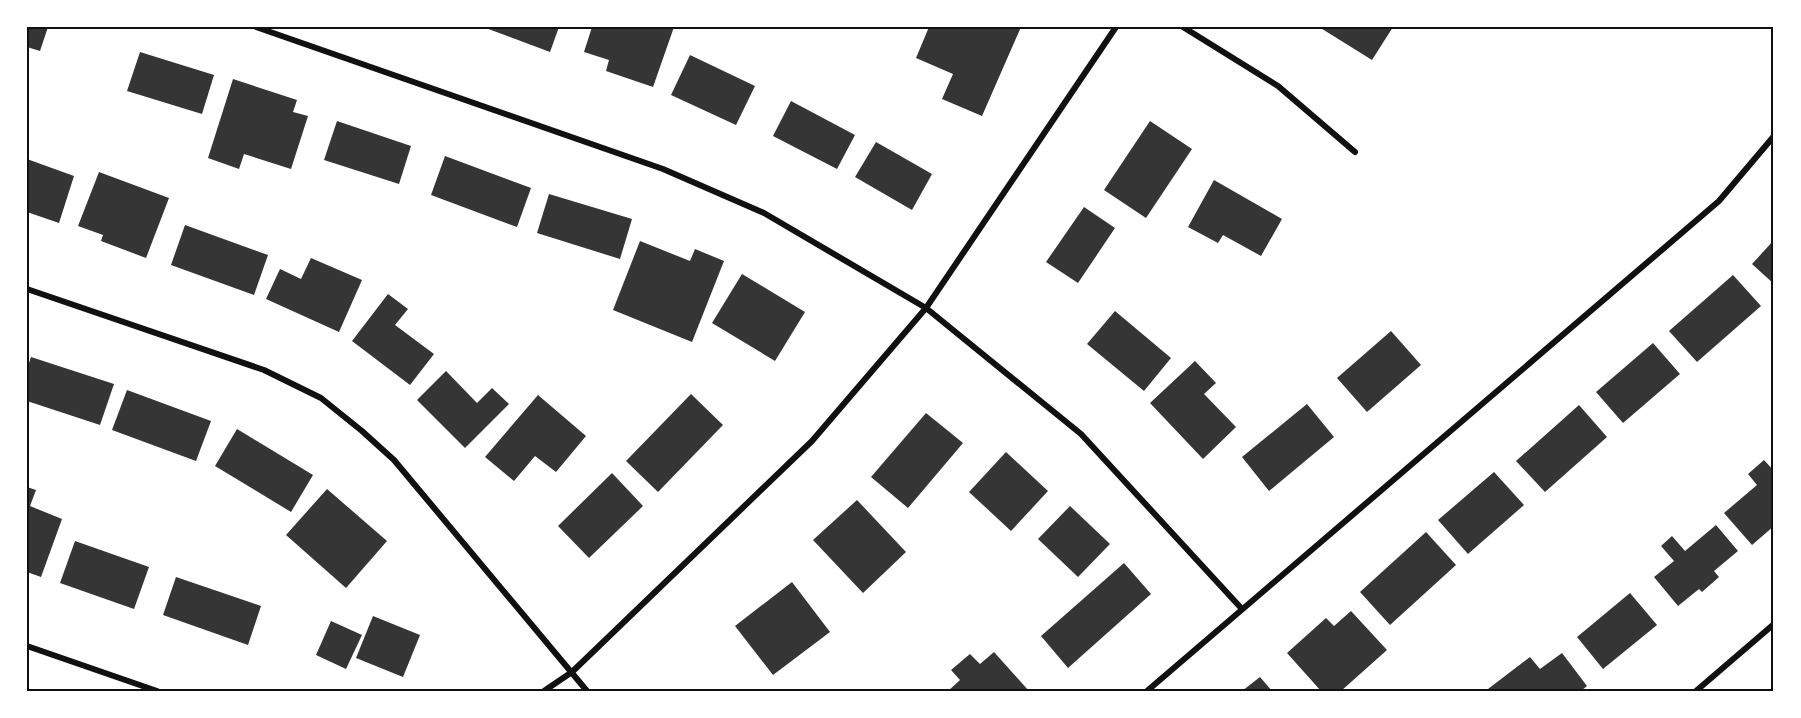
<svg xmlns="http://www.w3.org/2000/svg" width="1801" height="718" font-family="'Roboto Serif',serif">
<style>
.building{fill:#353535}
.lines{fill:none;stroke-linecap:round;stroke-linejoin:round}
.minor{stroke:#111;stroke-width:6}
.neatline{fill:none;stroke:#111;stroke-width:2}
</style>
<rect width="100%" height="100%" fill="#fff"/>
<g class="building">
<polygon points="27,27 48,27 40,51 27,47"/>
<polygon points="483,27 559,27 550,52"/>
<polygon points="592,27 674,27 653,87 606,71 609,60 584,52"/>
<polygon points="929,27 1021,27 982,116 942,99 953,74 916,58"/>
<polygon points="1319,27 1393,27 1372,60"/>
<polygon points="140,52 214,75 202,114 127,91"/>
<polygon points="690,55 755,86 736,125 671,95"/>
<polygon points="233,79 297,100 293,112 308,116 291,169 244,154 239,169 208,158"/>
<polygon points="791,101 855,135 837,169 773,136"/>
<polygon points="337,121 411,146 399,184 324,160"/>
<polygon points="1150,121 1192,149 1146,218 1104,190"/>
<polygon points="876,142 932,174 912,210 855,177"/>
<polygon points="445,156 531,188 517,227 431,195"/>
<polygon points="27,159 74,176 59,223 27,212"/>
<polygon points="99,172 169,198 146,258 101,241 103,235 78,226"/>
<polygon points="1214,180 1282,219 1261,256 1223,235 1218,243 1188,227"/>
<polygon points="549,194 632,219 620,259 537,233"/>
<polygon points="1084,207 1115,228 1078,283 1046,262"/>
<polygon points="185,225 268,255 254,295 171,265"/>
<polygon points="1774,240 1774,284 1752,264"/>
<polygon points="640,241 690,261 695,249 724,261 692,342 613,310"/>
<polygon points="311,258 362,280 339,332 266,299 280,269 301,279"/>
<polygon points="742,274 805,312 775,361 712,323"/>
<polygon points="1733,275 1761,306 1697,362 1669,331"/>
<polygon points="388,294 408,309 395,325 434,354 410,385 352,341"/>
<polygon points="1115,311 1171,358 1144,391 1087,344"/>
<polygon points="1391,331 1421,365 1367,412 1337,378"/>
<polygon points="1653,343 1680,374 1623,423 1596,392"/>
<polygon points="31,357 114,384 100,425 27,401 27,369"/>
<polygon points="1195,361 1216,383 1204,394 1236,427 1203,459 1150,403"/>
<polygon points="446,371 477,403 492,388 509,404 465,448 417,400"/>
<polygon points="127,390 211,421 196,461 112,430"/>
<polygon points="691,394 723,425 658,492 626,461"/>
<polygon points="538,395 586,436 556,472 535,456 514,481 485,457"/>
<polygon points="1307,404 1334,437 1269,491 1242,457"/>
<polygon points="1579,405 1607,437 1545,492 1516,461"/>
<polygon points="926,413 963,443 908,508 871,477"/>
<polygon points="237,429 313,475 291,512 215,466"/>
<polygon points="1006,452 1048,491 1011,531 969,492"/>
<polygon points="1764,460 1774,471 1774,526 1752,545 1724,513 1757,485 1748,474"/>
<polygon points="1494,472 1524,505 1468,554 1438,520"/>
<polygon points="612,473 643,506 589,558 558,526"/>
<polygon points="27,487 36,490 30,506 62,519 41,577 27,572"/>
<polygon points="327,489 387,541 346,588 286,535"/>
<polygon points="857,500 906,552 863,593 813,540"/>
<polygon points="1070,506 1110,544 1078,577 1038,539"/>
<polygon points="1716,525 1738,551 1714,571 1719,577 1702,592 1699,589 1678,606 1654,577 1674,561 1661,546 1672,536 1685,551"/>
<polygon points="1426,532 1456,565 1390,625 1360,592"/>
<polygon points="75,541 149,567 134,609 60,583"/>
<polygon points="1124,563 1151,594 1068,668 1041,636"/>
<polygon points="176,577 261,606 248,645 163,615"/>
<polygon points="792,582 830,632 773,675 735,626"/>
<polygon points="1630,593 1657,625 1603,669 1577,637"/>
<polygon points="1351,611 1387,650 1341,691 1321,691 1287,653 1326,618 1334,626"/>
<polygon points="373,616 420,635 403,677 356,658"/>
<polygon points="331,621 362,635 346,669 316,655"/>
<polygon points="994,652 1029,691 948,691 960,680 951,670 970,654 980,664"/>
<polygon points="1562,653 1587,686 1581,691 1489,691 1488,689 1530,657 1540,669"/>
<polygon points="1260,677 1272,691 1242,691"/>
</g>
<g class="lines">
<g class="minor">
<polyline points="256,27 663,169 764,213 926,308 1081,434 1242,609"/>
<polyline points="1183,27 1278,86 1355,152"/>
<polyline points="27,289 264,370 321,398 362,431 394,460 587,691"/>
<polyline points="27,646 157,691"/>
<polyline points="544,691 572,672 812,441 926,308 1116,27"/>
<polyline points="1147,691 1719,201 1774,136"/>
<polyline points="1696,691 1774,624"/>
</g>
</g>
<rect width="1801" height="718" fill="none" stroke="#ffffff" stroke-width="57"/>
<rect x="28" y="28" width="1744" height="662" class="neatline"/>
</svg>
